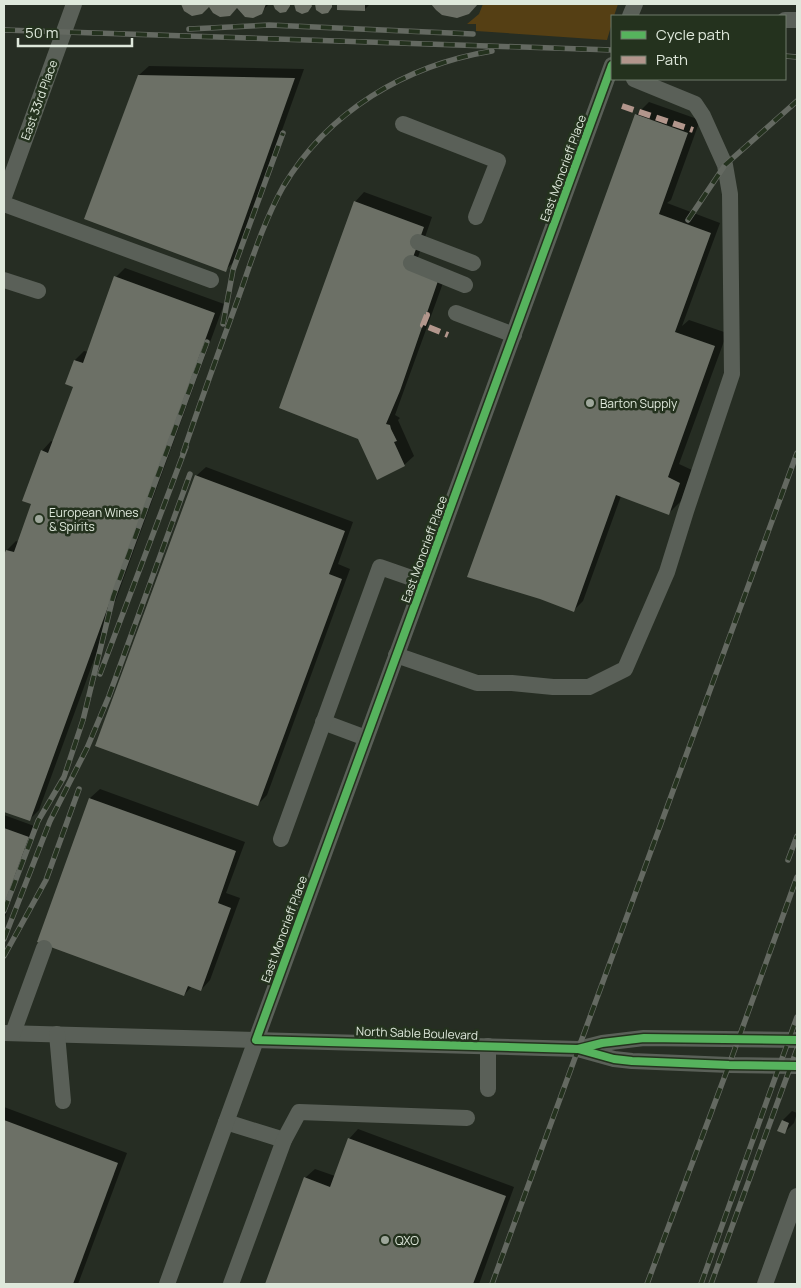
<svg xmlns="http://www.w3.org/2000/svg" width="801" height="1288" font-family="Manrope,sans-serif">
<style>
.green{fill:#553f14}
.shadow{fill:#0007}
.building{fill:#6c7066}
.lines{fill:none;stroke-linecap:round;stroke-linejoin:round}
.minor{stroke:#5a6058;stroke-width:16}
.rail-casing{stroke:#646961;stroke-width:5.5}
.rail{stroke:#24321e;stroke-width:4;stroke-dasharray:11;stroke-linecap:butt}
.quiet{stroke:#b2968c;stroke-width:6;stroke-dasharray:12 6;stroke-linecap:butt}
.cycleway-casing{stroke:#24321e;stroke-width:11}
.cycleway{stroke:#56b35d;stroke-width:8}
.poi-dot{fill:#9ea79b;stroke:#24321e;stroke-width:2}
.labels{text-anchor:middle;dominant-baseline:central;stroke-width:5;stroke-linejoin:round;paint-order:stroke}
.street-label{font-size:12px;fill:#dee8db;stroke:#24321e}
.poi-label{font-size:12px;fill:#dee8db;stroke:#24321e;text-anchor:start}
</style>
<rect width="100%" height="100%" fill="#262d23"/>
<polygon class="green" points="483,4 618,4 614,16 612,16 612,23 607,40 476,31 476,24 467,24 479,14"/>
<g class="shadow">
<polygon points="182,4 269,4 258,15 238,7 232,13 211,5"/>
<polygon points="338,4 370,4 364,10 338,9"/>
<polygon points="149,66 304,69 235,261 225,270 139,75"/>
<polygon points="649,102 700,120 671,200 667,203 720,223 682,326 689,320 727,333 679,464 692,470 681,501 669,513 621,496 583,601 574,610 636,115"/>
<polygon points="364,192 432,217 417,260 447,272 395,415 400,418 398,420 414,456 404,465 377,478 355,202"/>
<polygon points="125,268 224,304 39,810 29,820 4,810 4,559 7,550 16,541 19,542 33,503 42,451 51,441 54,442 74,386 75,360 84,351 88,352 116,277"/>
<polygon points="206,467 353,522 338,564 350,569 267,795 257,805 196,476"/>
<polygon points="100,789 245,842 226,893 240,898 210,980 201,990 192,986 184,995 38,941 90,798"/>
<polygon points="4,815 37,827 4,920"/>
<polygon points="4,1107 127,1153 78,1284 4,1284"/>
<polygon points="792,1111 797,1113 794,1123 784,1133 779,1130 783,1120"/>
<polygon points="358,1129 514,1187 479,1284 267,1284 305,1178 315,1169 335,1176 349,1139"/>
</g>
<g class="building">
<polygon points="181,4 266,4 262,14 253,18 245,17 237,8 230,16 220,17 213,13 209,7 202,14 192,16 184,11"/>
<polygon points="273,4 290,4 290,6 286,12 280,13 275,9"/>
<polygon points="294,4 311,4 312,6 308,12 302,14 296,11"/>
<polygon points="315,4 332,4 332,7 328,13 322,14 316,10"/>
<polygon points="337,4 365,4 365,11 337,10"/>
<polygon points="431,4 478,4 469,14 457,18 442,15 436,10"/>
<polygon points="138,75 295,78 226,272 84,219"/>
<polygon points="635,114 688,133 659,214 711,233 675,332 715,346 668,477 680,483 669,515 616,495 574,612 540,599 467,577"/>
<polygon points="354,201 424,227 411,263 438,281 400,391 386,424 390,425 391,429 397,441 394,442 405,466 377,480 358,439 279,408"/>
<polygon points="114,276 215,313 30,821 4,812 4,555 6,550 14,552 31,504 22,501 41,450 48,453 73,387 65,384 74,360 83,363"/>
<polygon points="195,475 345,531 329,574 342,579 258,806 95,746"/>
<polygon points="89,798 236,851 218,903 231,908 201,991 188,986 184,996 37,942"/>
<polygon points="4,828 29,837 4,905"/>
<polygon points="4,1120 118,1163 73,1284 4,1284"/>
<polygon points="782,1120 789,1123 785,1134 777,1131"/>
<polygon points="348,1138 506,1196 473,1284 265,1284 304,1177 330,1187"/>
</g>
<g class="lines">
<g class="minor">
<polyline points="630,16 635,4"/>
<polyline points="785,20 797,20"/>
<polyline points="403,124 498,161 476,217"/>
<polyline points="4,197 74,4"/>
<polyline points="4,204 211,280"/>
<polyline points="418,242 473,263"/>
<polyline points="411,263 465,285"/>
<polyline points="4,280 38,291"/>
<polyline points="456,313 514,335"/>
<polyline points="396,655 477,683 512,683 553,687 589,687 625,669 667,572 686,511 732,374 730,194 725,165 703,116 695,104 634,79"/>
<polyline points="323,722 366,738"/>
<polyline points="281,839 380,567 423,582"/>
<polyline points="4,1033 578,1049 614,1059 632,1061 729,1065 797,1066"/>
<polyline points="13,1033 44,948"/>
<polyline points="57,1034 63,1101"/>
<polyline points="578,1049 602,1043 644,1038 797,1040"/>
<polyline points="488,1089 488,1046"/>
<polyline points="226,1122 284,1140"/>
<polyline points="167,1284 612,65"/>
<polyline points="231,1284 284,1140 299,1112 467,1118"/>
<polyline points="765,1284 797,1196"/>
</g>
<g class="rail-casing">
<g id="rail">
<polyline points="189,29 269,25 473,34"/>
<polyline points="4,30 612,50"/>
<polyline points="785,56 797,57"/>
<polyline points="688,220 725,165 797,101"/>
<polyline points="223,324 233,270 283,133"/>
<path d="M183,453C201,400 220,348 239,296C252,259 264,221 283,187C328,111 406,65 492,51"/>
<polyline points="100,674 186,447"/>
<polyline points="788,860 797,836"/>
<polyline points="4,911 38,821 64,777 83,720 113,597 207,342"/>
<polyline points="4,939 50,821 87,748 109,696 190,474"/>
<polyline points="4,956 46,880 79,789"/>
<polyline points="492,1284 797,453"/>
<polyline points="647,1284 729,1065 797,877"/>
<polyline points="701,1284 797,1017"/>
<polyline points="711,1284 797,1049"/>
</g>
</g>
<use href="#rail" class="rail"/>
<g class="quiet">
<polyline points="622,106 693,130"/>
<polyline points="426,315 427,315 423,325 448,335"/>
</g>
<g class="cycleway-casing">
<g id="cycleway">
<polyline points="612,65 256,1040 578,1049 614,1059 632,1061 729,1065 797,1066"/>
<polyline points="578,1049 602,1043 644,1038 797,1040"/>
</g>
</g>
<use href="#cycleway" class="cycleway"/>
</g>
<g class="poi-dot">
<circle cx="590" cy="403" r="5"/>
<circle cx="39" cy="519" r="5"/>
<circle cx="385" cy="1240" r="5"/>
</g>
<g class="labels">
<g class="street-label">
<text transform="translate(39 100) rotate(-70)">East 33rd Place</text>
<text transform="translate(563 168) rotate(-70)">East Moncrieff Place</text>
<text transform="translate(424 549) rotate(-70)">East Moncrieff Place</text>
<text transform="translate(284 929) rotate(-70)">East Moncrieff Place</text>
<text transform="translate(417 1033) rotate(2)">North Sable Boulevard</text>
</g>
<g class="poi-label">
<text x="600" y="403">Barton Supply</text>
<text x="49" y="512">European Wines<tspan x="49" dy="14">&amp; Spirits</tspan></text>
<text x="395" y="1240">QXO</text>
</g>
</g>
<rect width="801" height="1288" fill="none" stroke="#dee8db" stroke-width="10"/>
<rect x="611" y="15" width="175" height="65" fill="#24321e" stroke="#6e7b6a"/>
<rect x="621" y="31" width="25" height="8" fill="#56b35d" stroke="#6e7b6a"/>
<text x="656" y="40" font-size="15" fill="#dee8db">Cycle path</text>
<rect x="621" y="56" width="25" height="8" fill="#b2968c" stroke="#6e7b6a"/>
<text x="656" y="65" font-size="15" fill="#dee8db">Path</text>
<path d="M18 38v8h114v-8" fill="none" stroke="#dee8db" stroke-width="2.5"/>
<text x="25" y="38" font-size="15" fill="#dee8db" stroke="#24321e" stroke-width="4" paint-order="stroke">50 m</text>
</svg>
